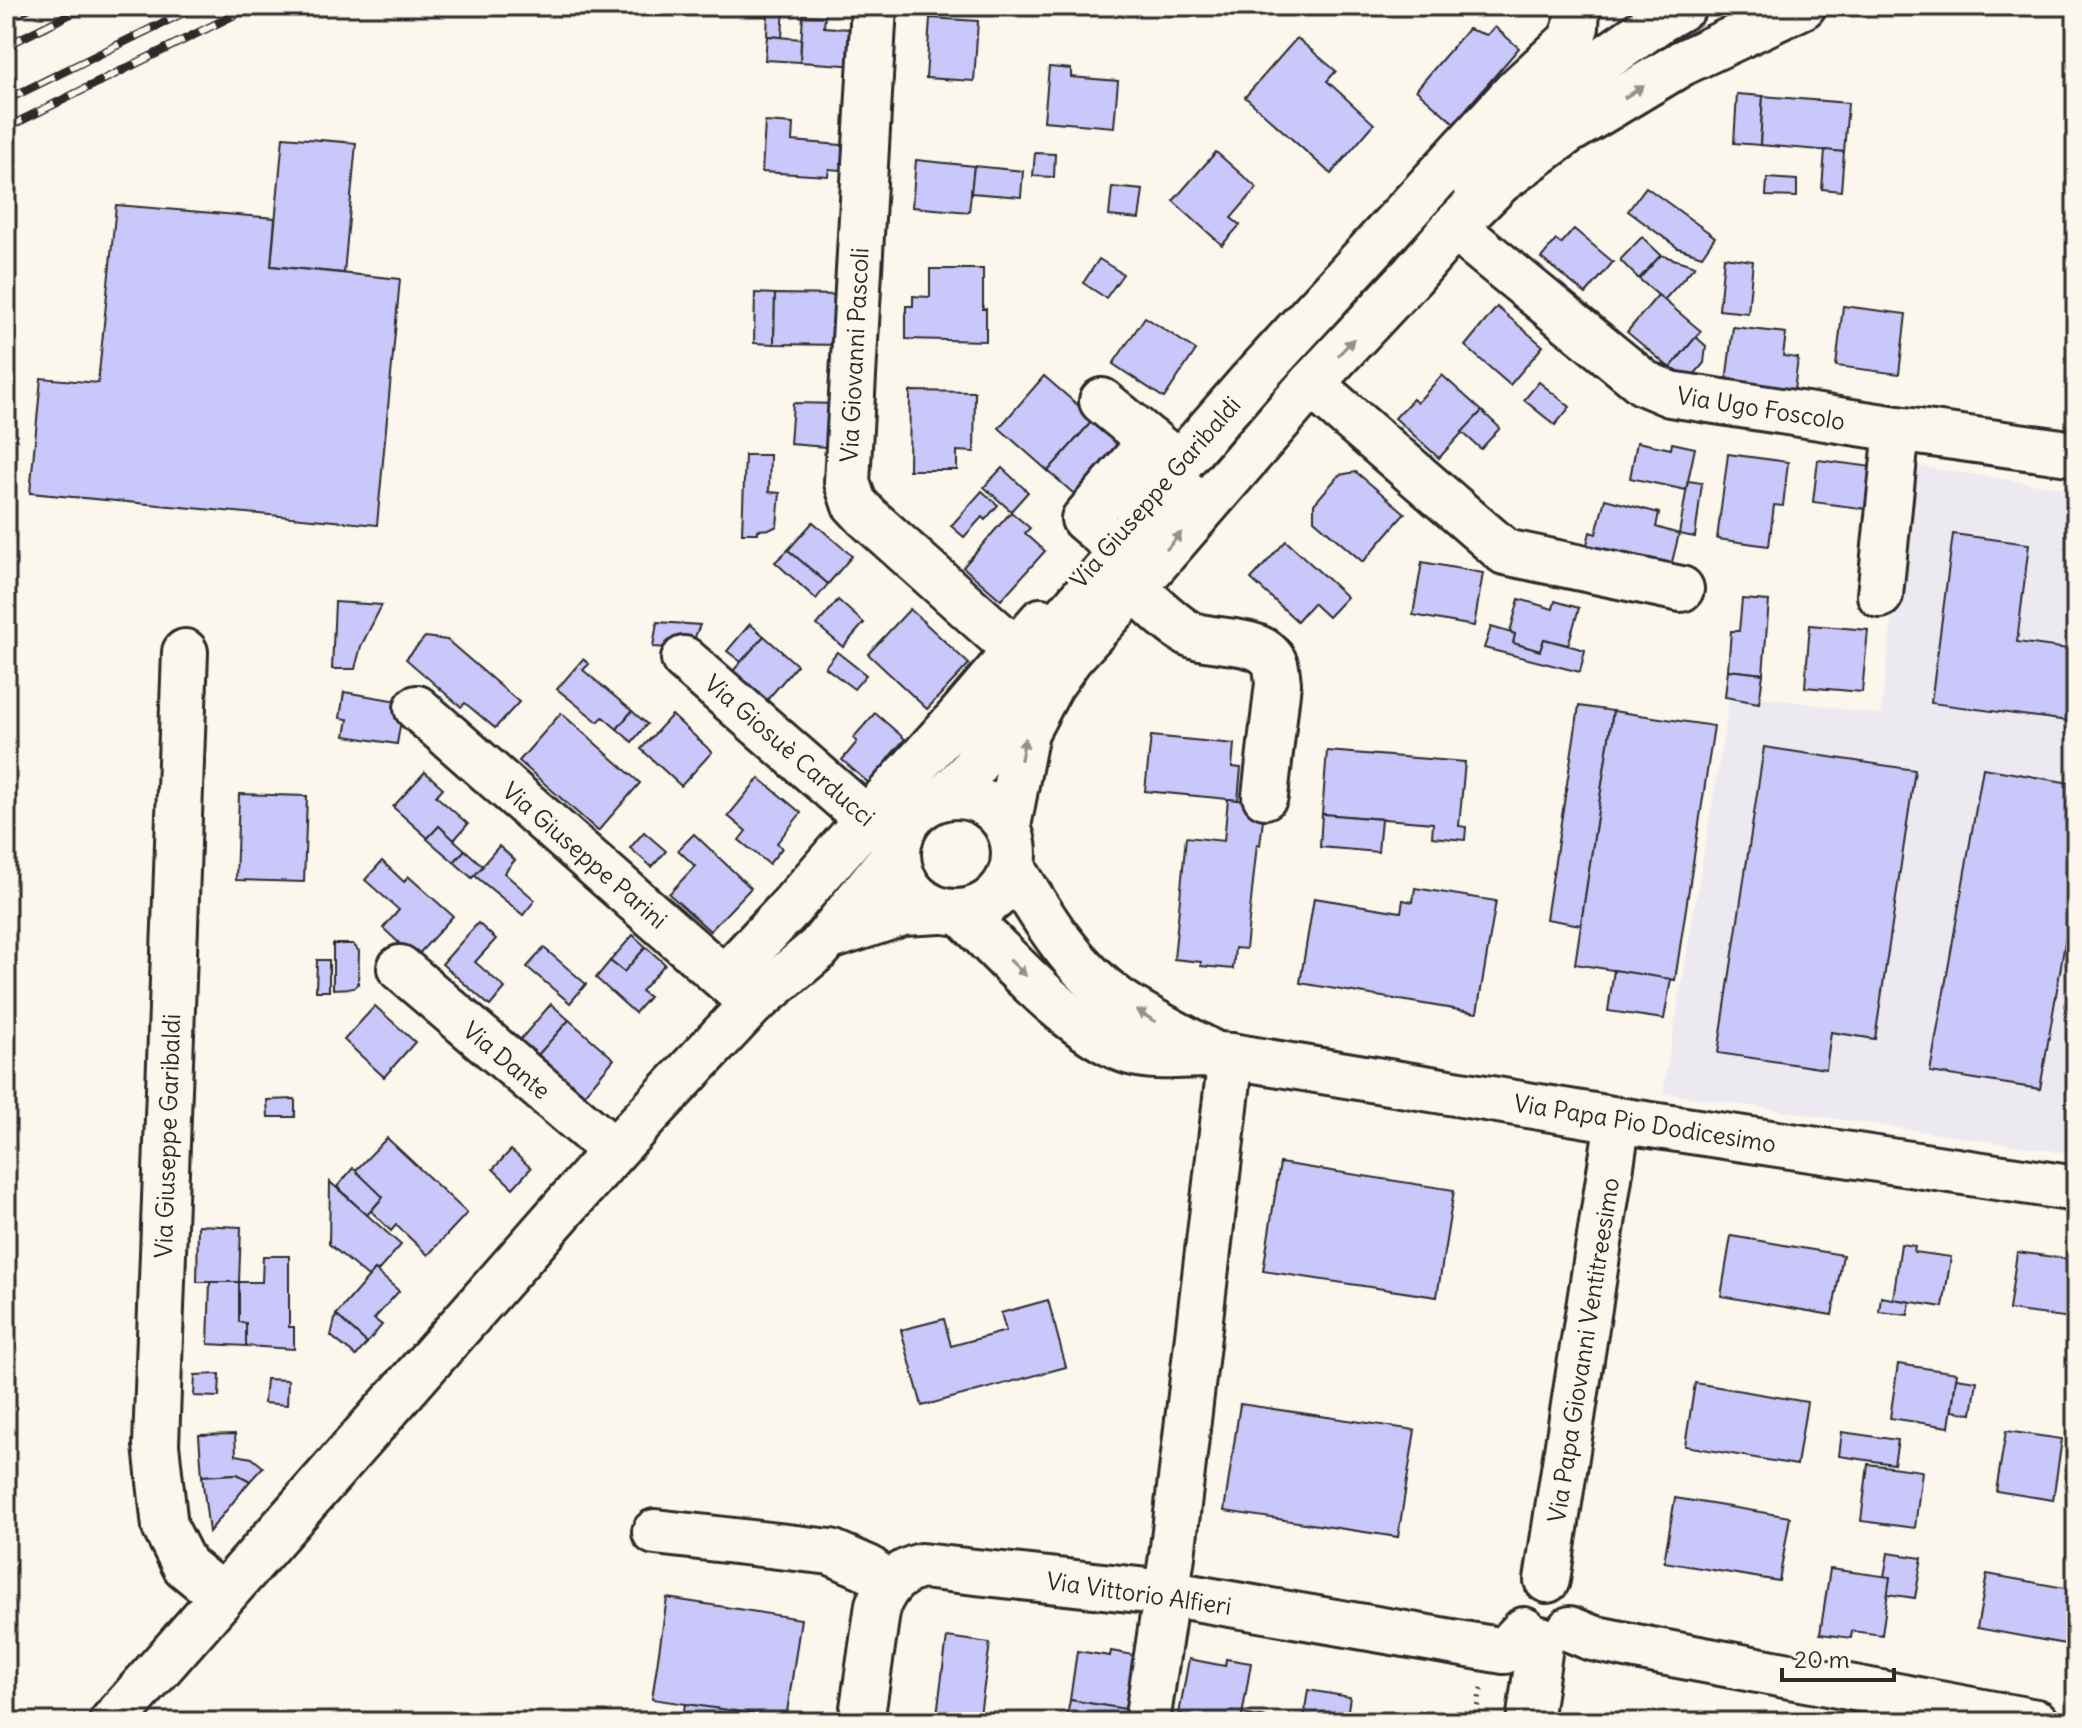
<svg xmlns="http://www.w3.org/2000/svg" width="2082" height="1728" font-family="Delius,sans-serif">
<style>
.built{fill:#ece9f0}
.building{fill:#cac8fa;stroke:#2b2b2b;stroke-width:2}
.lines{fill:none;stroke-linecap:round;stroke-linejoin:round}
.minor-casing{stroke:#2b2b2b;stroke-width:50}
.major-casing{stroke:#2b2b2b;stroke-width:50}
.path{stroke:#2b2b2b;stroke-width:5;stroke-dasharray:2 6;stroke-linecap:butt}
.minor{stroke:#fbf7ec;stroke-width:44}
.major{stroke:#fbf7ec;stroke-width:44}
.rail-casing{stroke:#2b2b2b;stroke-width:9}
.rail{stroke:#fbf7ec;stroke-width:6;stroke-dasharray:18;stroke-linecap:butt}
.oneway{fill:#93918c}
.labels{text-anchor:middle;dominant-baseline:central;stroke-width:7;stroke-linejoin:round;paint-order:stroke}
.street-label{font-size:24px;fill:#2b2b2b;stroke:#fbf7ec}
</style>
<rect width="100%" height="100%" fill="#fbf7ec"/>
<filter id="ink" filterUnits="userSpaceOnUse"><feTurbulence type="fractalNoise" baseFrequency=".0125" numOctaves="2"/><feDisplacementMap in="SourceGraphic" scale="16" xChannelSelector="R" yChannelSelector="G"/><feConvolveMatrix kernelMatrix="1 2 1 2 8 2 1 2 1" color-interpolation-filters="sRGB"/></filter>
<g filter="url(#ink)">
<polygon class="built" points="1909,465 2076,490 2076,1154 1663,1093 1731,692 1881,715"/>
<g class="building">
<polygon points="784,7 782,37 767,36 768,8"/>
<polygon points="803,15 825,16 824,27 862,30 859,66 800,62"/>
<polygon points="930,18 978,21 974,81 926,78"/>
<polygon points="1495,27 1519,48 1454,123 1416,90 1468,29 1487,35"/>
<polygon points="767,36 801,39 800,62 765,60"/>
<polygon points="1297,38 1336,71 1327,81 1374,124 1331,174 1245,97"/>
<polygon points="1049,67 1071,69 1071,77 1118,81 1114,127 1044,121"/>
<polygon points="1737,94 1763,96 1760,145 1734,143"/>
<polygon points="1763,96 1848,103 1844,152 1760,145"/>
<polygon points="765,122 793,124 792,141 854,146 852,171 829,169 828,176 762,172"/>
<polygon points="283,137 356,143 344,273 271,266"/>
<polygon points="1825,150 1844,152 1841,191 1822,189"/>
<polygon points="1216,152 1257,188 1231,218 1240,225 1222,245 1173,201"/>
<polygon points="1035,153 1055,154 1054,177 1033,176"/>
<polygon points="916,160 974,166 969,212 912,207"/>
<polygon points="974,166 1023,171 1021,197 971,193"/>
<polygon points="1767,178 1797,180 1797,197 1766,196"/>
<polygon points="1112,187 1143,190 1139,219 1109,216"/>
<polygon points="1646,187 1715,237 1702,256 1678,248 1628,211"/>
<polygon points="116,205 275,218 271,266 400,279 377,525 30,493 41,378 98,383"/>
<polygon points="1574,229 1613,262 1586,294 1541,258 1556,240 1561,244"/>
<polygon points="1642,237 1661,255 1639,279 1620,260"/>
<polygon points="1661,255 1695,266 1664,300 1639,279"/>
<polygon points="1724,257 1753,261 1748,313 1719,310"/>
<polygon points="1099,259 1123,274 1106,298 1083,283"/>
<polygon points="930,269 983,269 983,309 986,309 986,341 906,339 906,306 913,306 913,296 930,297"/>
<polygon points="755,293 775,294 774,344 754,343"/>
<polygon points="775,294 845,295 844,345 774,344"/>
<polygon points="1658,295 1701,331 1670,368 1627,332"/>
<polygon points="1843,306 1906,314 1899,374 1836,366"/>
<polygon points="1497,307 1543,346 1510,385 1465,346"/>
<polygon points="1145,317 1196,350 1164,398 1113,364"/>
<polygon points="1733,327 1786,333 1783,356 1798,358 1794,391 1726,382"/>
<polygon points="1696,337 1706,346 1704,363 1687,383 1670,368"/>
<polygon points="1442,375 1482,411 1439,458 1395,418 1413,399 1417,403"/>
<polygon points="1044,376 1094,419 1048,471 999,428"/>
<polygon points="1539,382 1570,407 1555,425 1524,400"/>
<polygon points="910,391 975,392 974,452 957,451 957,470 909,470"/>
<polygon points="793,403 842,404 840,429 827,430 826,447 790,444"/>
<polygon points="1482,411 1500,428 1481,449 1462,432"/>
<polygon points="1094,419 1127,448 1081,500 1048,471"/>
<polygon points="1637,442 1671,449 1672,443 1695,448 1686,490 1630,478"/>
<polygon points="1728,454 1788,462 1783,506 1774,505 1769,546 1717,539"/>
<polygon points="745,455 770,455 769,492 780,493 777,526 771,529 758,530 758,533 742,533"/>
<polygon points="1818,460 1873,467 1868,509 1813,502"/>
<polygon points="1002,468 1028,492 1011,511 984,487"/>
<polygon points="1356,472 1405,513 1363,562 1314,520 1314,504 1339,475"/>
<polygon points="1688,481 1702,483 1695,537 1679,534"/>
<polygon points="982,491 998,505 985,520 982,517 964,537 951,526"/>
<polygon points="1605,499 1659,513 1656,527 1679,534 1668,578 1584,556 1590,532 1596,534"/>
<polygon points="1011,512 1030,528 1025,533 1045,551 1001,600 963,567"/>
<polygon points="813,522 852,556 828,584 788,550"/>
<polygon points="1953,534 2029,544 2017,642 2076,650 2076,722 1931,703"/>
<polygon points="1286,541 1347,597 1328,617 1313,603 1297,621 1251,579"/>
<polygon points="788,550 828,584 816,599 775,562"/>
<polygon points="1422,562 1483,573 1474,626 1413,615"/>
<polygon points="1519,599 1553,609 1555,601 1579,608 1568,645 1544,639 1540,651 1513,643 1515,634 1510,632"/>
<polygon points="1742,599 1769,601 1763,674 1728,670 1731,631 1739,631"/>
<polygon points="838,600 864,623 843,647 817,625"/>
<polygon points="335,602 382,605 361,646 355,669 332,669"/>
<polygon points="910,609 969,664 927,709 868,654"/>
<polygon points="657,622 700,625 690,649 653,647"/>
<polygon points="750,624 764,636 741,662 727,651"/>
<polygon points="1810,625 1868,630 1862,692 1805,687"/>
<polygon points="1491,627 1515,634 1513,643 1540,651 1544,639 1585,650 1580,672 1484,648"/>
<polygon points="764,636 797,665 767,700 733,671"/>
<polygon points="425,637 447,640 519,702 495,728 465,703 461,707 406,659"/>
<polygon points="837,652 866,675 854,689 825,667"/>
<polygon points="583,659 589,664 583,670 632,711 617,729 603,717 598,722 557,689"/>
<polygon points="1728,670 1763,674 1759,703 1725,697"/>
<polygon points="344,692 404,702 397,744 345,736 348,719 340,718"/>
<polygon points="1579,706 1613,711 1581,925 1546,919"/>
<polygon points="632,711 647,724 632,742 617,729"/>
<polygon points="1613,711 1714,726 1675,980 1575,964"/>
<polygon points="561,713 640,783 598,831 519,761"/>
<polygon points="875,713 905,739 889,757 892,760 871,785 842,760 857,742 853,738"/>
<polygon points="672,715 712,752 681,786 641,749"/>
<polygon points="1151,736 1234,744 1232,767 1241,768 1238,800 1145,791"/>
<polygon points="1764,747 1915,770 1875,1039 1831,1032 1826,1069 1718,1053"/>
<polygon points="1327,751 1465,762 1459,826 1466,827 1465,840 1432,837 1433,823 1322,814"/>
<polygon points="1983,768 2076,784 2076,878 2040,1089 1930,1072"/>
<polygon points="425,772 443,788 436,796 468,824 454,840 439,826 428,838 393,807"/>
<polygon points="759,778 801,813 777,843 782,848 769,864 739,840 746,831 728,816"/>
<polygon points="239,794 307,796 304,882 236,880"/>
<polygon points="1228,799 1265,803 1260,845 1257,844 1246,949 1235,948 1233,969 1201,966 1201,962 1174,959 1186,837 1224,841"/>
<polygon points="1322,814 1381,819 1378,852 1320,847"/>
<polygon points="439,826 465,850 454,862 427,839"/>
<polygon points="644,832 666,851 652,867 630,848"/>
<polygon points="694,834 751,888 710,931 669,894 695,866 678,850"/>
<polygon points="499,846 515,860 504,873 535,900 523,915 474,875"/>
<polygon points="465,850 483,866 472,878 454,862"/>
<polygon points="382,861 404,882 408,876 453,916 415,958 383,928 399,910 365,880"/>
<polygon points="1415,888 1496,901 1477,1013 1300,983 1314,898 1401,912 1403,900 1413,902"/>
<polygon points="478,923 496,939 475,962 505,988 490,1006 442,964"/>
<polygon points="633,935 646,947 624,972 610,961"/>
<polygon points="333,944 353,944 359,951 358,984 354,988 333,989"/>
<polygon points="646,947 665,964 641,991 649,997 635,1013 596,978 610,961 624,972"/>
<polygon points="544,948 586,984 570,1003 527,967"/>
<polygon points="317,960 329,960 329,991 316,991"/>
<polygon points="1614,970 1671,979 1664,1019 1608,1011"/>
<polygon points="551,1004 569,1020 538,1055 520,1040"/>
<polygon points="375,1006 415,1042 384,1077 344,1040"/>
<polygon points="569,1020 614,1059 584,1095 538,1055"/>
<polygon points="295,1099 295,1117 268,1117 267,1100"/>
<polygon points="387,1138 467,1213 428,1255 396,1225 391,1231 371,1211 383,1197 355,1171"/>
<polygon points="511,1150 531,1168 513,1188 493,1169"/>
<polygon points="1280,1163 1454,1190 1437,1297 1263,1271"/>
<polygon points="353,1168 383,1197 367,1215 337,1187"/>
<polygon points="330,1182 401,1245 377,1272 375,1270 368,1277 329,1244"/>
<polygon points="198,1225 241,1227 239,1282 197,1282"/>
<polygon points="1731,1236 1843,1255 1832,1315 1721,1296"/>
<polygon points="1901,1244 1915,1246 1914,1252 1951,1257 1943,1307 1893,1299"/>
<polygon points="2017,1252 2076,1260 2076,1279 2071,1318 2009,1310"/>
<polygon points="263,1256 289,1256 289,1327 294,1327 294,1349 246,1346 246,1323 239,1322 239,1282 262,1282"/>
<polygon points="375,1270 399,1291 374,1319 382,1325 367,1343 336,1315"/>
<polygon points="210,1282 239,1282 239,1322 246,1323 246,1346 208,1344"/>
<polygon points="1881,1297 1910,1302 1908,1315 1879,1312"/>
<polygon points="1048,1300 1066,1367 922,1406 901,1330 944,1319 951,1346 1006,1331 1001,1313"/>
<polygon points="336,1315 367,1343 356,1356 331,1336"/>
<polygon points="1898,1364 1957,1373 1949,1427 1890,1418"/>
<polygon points="220,1374 219,1397 194,1396 195,1375"/>
<polygon points="1956,1378 1977,1381 1972,1414 1952,1411"/>
<polygon points="266,1379 288,1380 287,1405 264,1403"/>
<polygon points="1695,1383 1807,1402 1797,1465 1685,1446"/>
<polygon points="1240,1404 1415,1430 1398,1537 1224,1511"/>
<polygon points="2006,1431 2062,1439 2053,1500 1996,1491"/>
<polygon points="1842,1432 1898,1440 1894,1464 1839,1456"/>
<polygon points="235,1434 236,1455 252,1458 263,1467 250,1481 237,1474 202,1476 199,1435"/>
<polygon points="1868,1464 1922,1471 1915,1528 1861,1521"/>
<polygon points="237,1474 250,1481 209,1532 202,1476"/>
<polygon points="1675,1498 1790,1517 1779,1581 1664,1562"/>
<polygon points="1888,1553 1922,1558 1915,1598 1887,1594 1890,1577 1884,1577"/>
<polygon points="1830,1569 1890,1577 1882,1635 1852,1631 1851,1638 1820,1634"/>
<polygon points="1987,1574 2076,1590 2076,1646 1977,1628"/>
<polygon points="667,1598 801,1619 786,1719 652,1699"/>
<polygon points="947,1637 990,1643 979,1722 936,1722"/>
<polygon points="1077,1651 1110,1656 1111,1651 1139,1656 1131,1710 1070,1700"/>
<polygon points="1189,1659 1225,1666 1226,1659 1251,1663 1241,1722 1226,1722 1179,1714"/>
<polygon points="1308,1690 1350,1697 1346,1722 1303,1722"/>
<polygon points="1070,1700 1131,1710 1129,1722 1066,1722"/>
<polygon points="685,1704 736,1711 735,1722 682,1722"/>
<polygon points="1242,1714 1293,1722 1241,1722"/>
</g>
<g class="lines">
<g class="minor-casing">
<g id="minor">
<polyline points="874,6 847,482 854,503 867,517 1002,638"/>
<polyline points="1454,227 1644,383 1670,394 1897,429 2076,454"/>
<polyline points="1311,384 1505,552 1681,589"/>
<polyline points="1102,401 1175,461"/>
<polyline points="1137,512 1252,380 1516,91 1570,41 1576,27 1577,6"/>
<polyline points="1123,552 1084,519 1151,441"/>
<path d="M1134,588C1149,601 1171,624 1188,633C1213,645 1262,635 1275,664C1277,669 1277,677 1278,683L1265,796"/>
<polyline points="1880,595 1897,429"/>
<polyline points="185,652 156,1445 165,1527 185,1566 222,1596"/>
<polyline points="684,659 867,819 890,832"/>
<polyline points="417,708 745,997"/>
<path d="M1013,868C1042,916 1070,965 1117,999C1147,1020 1182,1036 1214,1054"/>
<path d="M962,913C1003,954 1082,1043 1138,1054C1169,1060 1200,1052 1231,1056L1618,1120L2076,1189"/>
<polyline points="400,968 614,1151"/>
<polyline points="724,978 789,909 867,819 960,716 1041,621"/>
<polyline points="655,1532 831,1552 868,1568 889,1585"/>
<polyline points="1547,1580 1618,1120"/>
<polyline points="1570,1629 1592,1638 1651,1650 2036,1722"/>
<path d="M861,1722L878,1605C887,1584 899,1572 921,1566L1166,1593L1504,1651L1524,1630"/>
<polyline points="1147,1722 1172,1556 1231,1056"/>
<polyline points="1529,1722 1541,1639"/>
</g>
</g>
<g class="major-casing">
<g id="major">
<polyline points="1471,178 1528,118 1557,92 1660,20 1684,6"/>
<circle cx="956" cy="854" r="58"/>
<polyline points="947,796 971,771 990,742 1015,686 1045,641 1113,562 1181,488"/>
<polyline points="1008,826 1026,732 1051,685 1070,658 1134,588 1311,384 1412,276 1454,227 1500,181 1567,132 1682,63 1803,6"/>
<polyline points="830,937 903,913 940,911"/>
<polyline points="112,1722 614,1151 752,1004 819,948 897,851"/>
</g>
</g>
<polyline class="path" points="1475,1722 1480,1693 1483,1687"/>
<use href="#minor" class="minor"/>
<use href="#major" class="major"/>
<g class="rail-casing">
<g id="rail">
<polyline points="6,19 33,6"/>
<polyline points="6,46 86,6"/>
<polyline points="6,100 197,6"/>
<polyline points="6,128 252,6"/>
</g>
</g>
<use href="#rail" class="rail"/>
</g>
<defs><path id="oneway-solid" d="M-6-.8H1V-3.2L6.5 0L1 3.2V.8H-6Z" transform="scale(2)"/></defs>
<g class="oneway">
<use href="#oneway-solid" transform="translate(1634 92) rotate(-31)"/>
<use href="#oneway-solid" transform="translate(1346 347) rotate(-47)"/>
<use href="#oneway-solid" transform="translate(1174 541) rotate(-49)"/>
<use href="#oneway-solid" transform="translate(1023 749) rotate(-79)"/>
<use href="#oneway-solid" transform="translate(1018 968) rotate(44)"/>
<use href="#oneway-solid" transform="translate(1146 1016) rotate(-150)"/>
</g>
</g>
<g class="labels">
<g class="street-label">
<text transform="translate(854 355) rotate(-87)">Via Giovanni Pascoli</text>
<text transform="translate(1761 408) rotate(9)">Via Ugo Foscolo</text>
<text transform="translate(1155 492) rotate(-49)">Via Giuseppe Garibaldi</text>
<text transform="translate(790 750) rotate(41)">Via Giosuè Carducci</text>
<text transform="translate(585 855) rotate(41)">Via Giuseppe Parini</text>
<text transform="translate(507 1060) rotate(40)">Via Dante</text>
<text transform="translate(1645 1123) rotate(9)">Via Papa Pio Dodicesimo</text>
<text transform="translate(167 1136) rotate(-88)">Via Giuseppe Garibaldi</text>
<text transform="translate(1583 1350) rotate(-81)">Via Papa Giovanni Ventitreesimo</text>
<text transform="translate(1139 1593) rotate(8)">Via Vittorio Alfieri</text>
</g>
</g>
<rect width="2082" height="1728" fill="none" stroke="#fbf7ec" stroke-width="32"/>
<rect x="16" y="16" width="2050" height="1696" fill="none" stroke="#2b2b2b" stroke-width="3" filter="url(#ink)"/>
<path d="M1782 1668v12h112v-12" fill="none" stroke="#2b2b2b" stroke-width="4"/>
<text x="1794" y="1668" font-size="24" fill="#2b2b2b" stroke="#fbf7ec" stroke-width="6" paint-order="stroke">20 m</text>
</svg>
